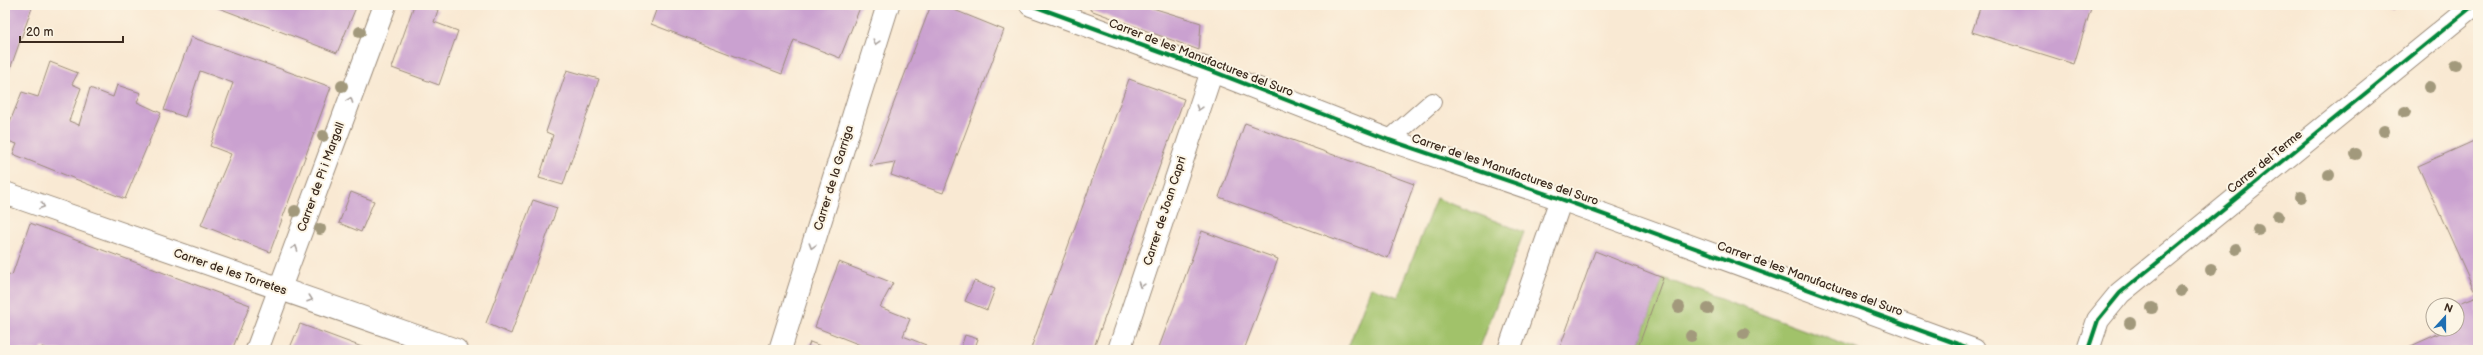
<svg xmlns="http://www.w3.org/2000/svg" width="2483" height="355" font-family="'Balsamiq Sans',sans-serif">
<style>
.grass{fill:#a1c26b;stroke:#6e7644}
.building{fill:#caa1d0}
.lines{fill:none;stroke-linecap:round;stroke-linejoin:round}
.service-casing{stroke:#9a8a78;stroke-width:20}
.minor-casing{stroke:#9a8a78;stroke-width:24}
.service{stroke:#fff;stroke-width:18}
.minor{stroke:#fff;stroke-width:22}
.cycleway-casing{stroke:#fcf5e5;stroke-width:6}
.cycleway{stroke:#00873e;stroke-width:4}
.tree{fill:#a2997c}
.oneway{stroke:#a79f9a}
.labels{text-anchor:middle;dominant-baseline:central;stroke-width:4;stroke-linejoin:round;paint-order:stroke}
.street-label{font-size:12px;fill:#3b2a1e;stroke:#fcf5e5}
</style>
<rect width="100%" height="100%" fill="#fcf5e5"/>
<filter id="ink" filterUnits="userSpaceOnUse"><feTurbulence type="fractalNoise" baseFrequency=".025" numOctaves="2"/><feDisplacementMap in="SourceGraphic" scale="8" xChannelSelector="R" yChannelSelector="G"/><feConvolveMatrix kernelMatrix="1 2 1 2 8 2 1 2 1" color-interpolation-filters="sRGB"/></filter>
<filter id="wash" filterUnits="userSpaceOnUse"><feTurbulence type="fractalNoise" baseFrequency=".012" numOctaves="4" result="noise"/><feDisplacementMap in="SourceGraphic" scale="16" xChannelSelector="R" yChannelSelector="G"/><feGaussianBlur stdDeviation="0.9" result="paint"/><feColorMatrix in="noise" values="0 0 0 0 0 0 0 0 0 0 0 0 0 0 0 0 0 1.4 0 .05"/><feComposite in="paint" operator="in"/></filter>
<g filter="url(#wash)">
<rect width="100%" height="100%" fill="#f9e9d3"/>
<g class="grass">
<polygon points="1436,198 1524,232 1479,350 1347,350 1371,287 1398,297"/>
<polygon points="1663,278 1859,350 1637,350"/>
</g>
<g id="blocks">
<g class="building">
<polygon points="5,5 33,5 5,83"/>
<polygon points="211,5 357,5 337,53"/>
<polygon points="414,5 424,5 438,10 434,22 458,31 439,85 392,68"/>
<polygon points="658,5 861,5 840,58 794,40 782,74 651,24"/>
<polygon points="931,5 942,5 1004,30 943,193 891,175 895,162 870,166"/>
<polygon points="1091,5 1143,5 1201,23 1199,50 1090,10"/>
<polygon points="1981,5 2092,5 2074,64 1972,32"/>
<polygon points="2378,5 2396,5 2394,10"/>
<polygon points="191,37 331,87 270,252 201,225 231,154 210,146 233,83 200,71 185,117 164,110"/>
<polygon points="50,62 78,73 72,84 81,88 69,121 79,125 90,88 113,97 117,85 141,93 137,102 161,113 125,199 13,154 17,144 5,140 5,134 22,92 38,97"/>
<polygon points="567,70 599,79 563,185 539,178 553,135 546,132"/>
<polygon points="1129,79 1184,99 1093,350 1036,350 1031,348"/>
<polygon points="1245,123 1414,184 1388,258 1219,197"/>
<polygon points="2476,140 2478,350 2402,350 2449,329 2457,329 2457,326 2461,324 2457,315 2457,304 2477,296 2418,166"/>
<polygon points="351,192 374,201 361,232 339,223"/>
<polygon points="533,200 557,208 511,334 486,323"/>
<polygon points="30,223 250,305 232,350 49,350 42,347 41,350 5,350 5,273 12,275"/>
<polygon points="1202,231 1278,259 1244,350 1158,350"/>
<polygon points="1595,251 1663,278 1637,350 1559,350"/>
<polygon points="839,262 893,283 880,307 910,319 903,336 926,345 924,350 873,350 815,327"/>
<polygon points="974,281 995,289 987,310 965,301"/>
<polygon points="300,324 370,350 289,350"/>
<polygon points="965,335 978,339 974,350 960,350"/>
<polygon points="810,342 831,350 807,350"/>
</g>
</g>
</g>
<g filter="url(#ink)">
<use href="#blocks" fill-opacity="0" stroke="#9a8a78" stroke-width="1"/>
<g class="lines">
<g class="service-casing">
<polyline id="service" points="1389,140 1432,102"/>
</g>
<g class="minor-casing">
<g id="minor">
<polyline points="1031,5 1212,71 1389,140 1561,199 1974,350"/>
<polyline points="5,193 456,350"/>
<polyline points="257,350 385,5"/>
<polyline points="780,350 888,5"/>
<polyline points="1119,350 1212,71"/>
<polyline points="1509,350 1561,199"/>
<polyline points="2088,350 2098,320 2120,293 2474,5"/>
</g>
</g>
<use href="#service" class="service"/>
<use href="#minor" class="minor"/>
<g class="cycleway-casing">
<g id="cycleway">
<polyline points="1031,5 1212,71 1389,140 1561,199 1974,350"/>
<polyline points="2088,350 2098,320 2120,293 2474,5"/>
</g>
</g>
<use href="#cycleway" class="cycleway"/>
</g>
<g class="tree">
<circle cx="360" cy="32" r="6"/>
<circle cx="2456" cy="65" r="6"/>
<circle cx="342" cy="86" r="6"/>
<circle cx="2429" cy="87" r="6"/>
<circle cx="2405" cy="112" r="6"/>
<circle cx="2384" cy="131" r="6"/>
<circle cx="323" cy="136" r="6"/>
<circle cx="2356" cy="154" r="6"/>
<circle cx="2329" cy="175" r="6"/>
<circle cx="2301" cy="197" r="6"/>
<circle cx="295" cy="211" r="6"/>
<circle cx="2278" cy="216" r="6"/>
<circle cx="320" cy="229" r="6"/>
<circle cx="2258" cy="230" r="6"/>
<circle cx="2236" cy="249" r="6"/>
<circle cx="2211" cy="270" r="6"/>
<circle cx="2181" cy="291" r="6"/>
<circle cx="1679" cy="307" r="6"/>
<circle cx="2152" cy="308" r="6"/>
<circle cx="1708" cy="309" r="6"/>
<circle cx="2130" cy="323" r="6"/>
<circle cx="1744" cy="334" r="6"/>
<circle cx="1691" cy="336" r="6"/>
</g>
<defs><path id="oneway-chevron" d="M-2-3.5L2.5 0L-2 3.5" fill="none" stroke-width="1.6" stroke-linecap="round" stroke-linejoin="round"/></defs>
<g class="oneway">
<use href="#oneway-chevron" transform="translate(876 42) rotate(107)"/>
<use href="#oneway-chevron" transform="translate(350 100) rotate(-70)"/>
<use href="#oneway-chevron" transform="translate(1199 108) rotate(108)"/>
<use href="#oneway-chevron" transform="translate(42 206) rotate(19)"/>
<use href="#oneway-chevron" transform="translate(812 246) rotate(107)"/>
<use href="#oneway-chevron" transform="translate(295 248) rotate(-70)"/>
<use href="#oneway-chevron" transform="translate(1141 285) rotate(108)"/>
<use href="#oneway-chevron" transform="translate(310 299) rotate(19)"/>
</g>
</g>
<g class="labels">
<g class="street-label">
<text transform="translate(1201 58) rotate(21)">Carrer de les Manufactures del Suro</text>
<text transform="translate(2265 162) rotate(-39)">Carrer del Terme</text>
<text transform="translate(1505 170) rotate(19)">Carrer de les Manufactures del Suro</text>
<text transform="translate(321 177) rotate(-70)">Carrer de Pi i Margall</text>
<text transform="translate(834 178) rotate(-73)">Carrer de la Garriga</text>
<text transform="translate(1165 211) rotate(-72)">Carrer de Joan Capri</text>
<text transform="translate(230 272) rotate(19)">Carrer de les Torretes</text>
<text transform="translate(1810 279) rotate(20)">Carrer de les Manufactures del Suro</text>
</g>
</g>
<rect width="2483" height="355" fill="none" stroke="#fcf5e5" stroke-width="20"/>
<g transform="translate(2445 317) rotate(21)"><circle r="19" fill="#fcf5e5" stroke="#afa495"/>
<path d="M0-3L7 15L0 10L-7 15Z" fill="#1f6fb2"/>
<text y="-6" font-size="11" font-weight="bold" text-anchor="middle" fill="#3b2a1e">N</text>
</g>
<path d="M20 36v6h103v-6" fill="none" stroke="#3b2a1e" stroke-width="2"/>
<text x="26" y="36" font-size="12" fill="#3b2a1e" stroke="#fcf5e5" stroke-width="3" paint-order="stroke">20 m</text>
</svg>
